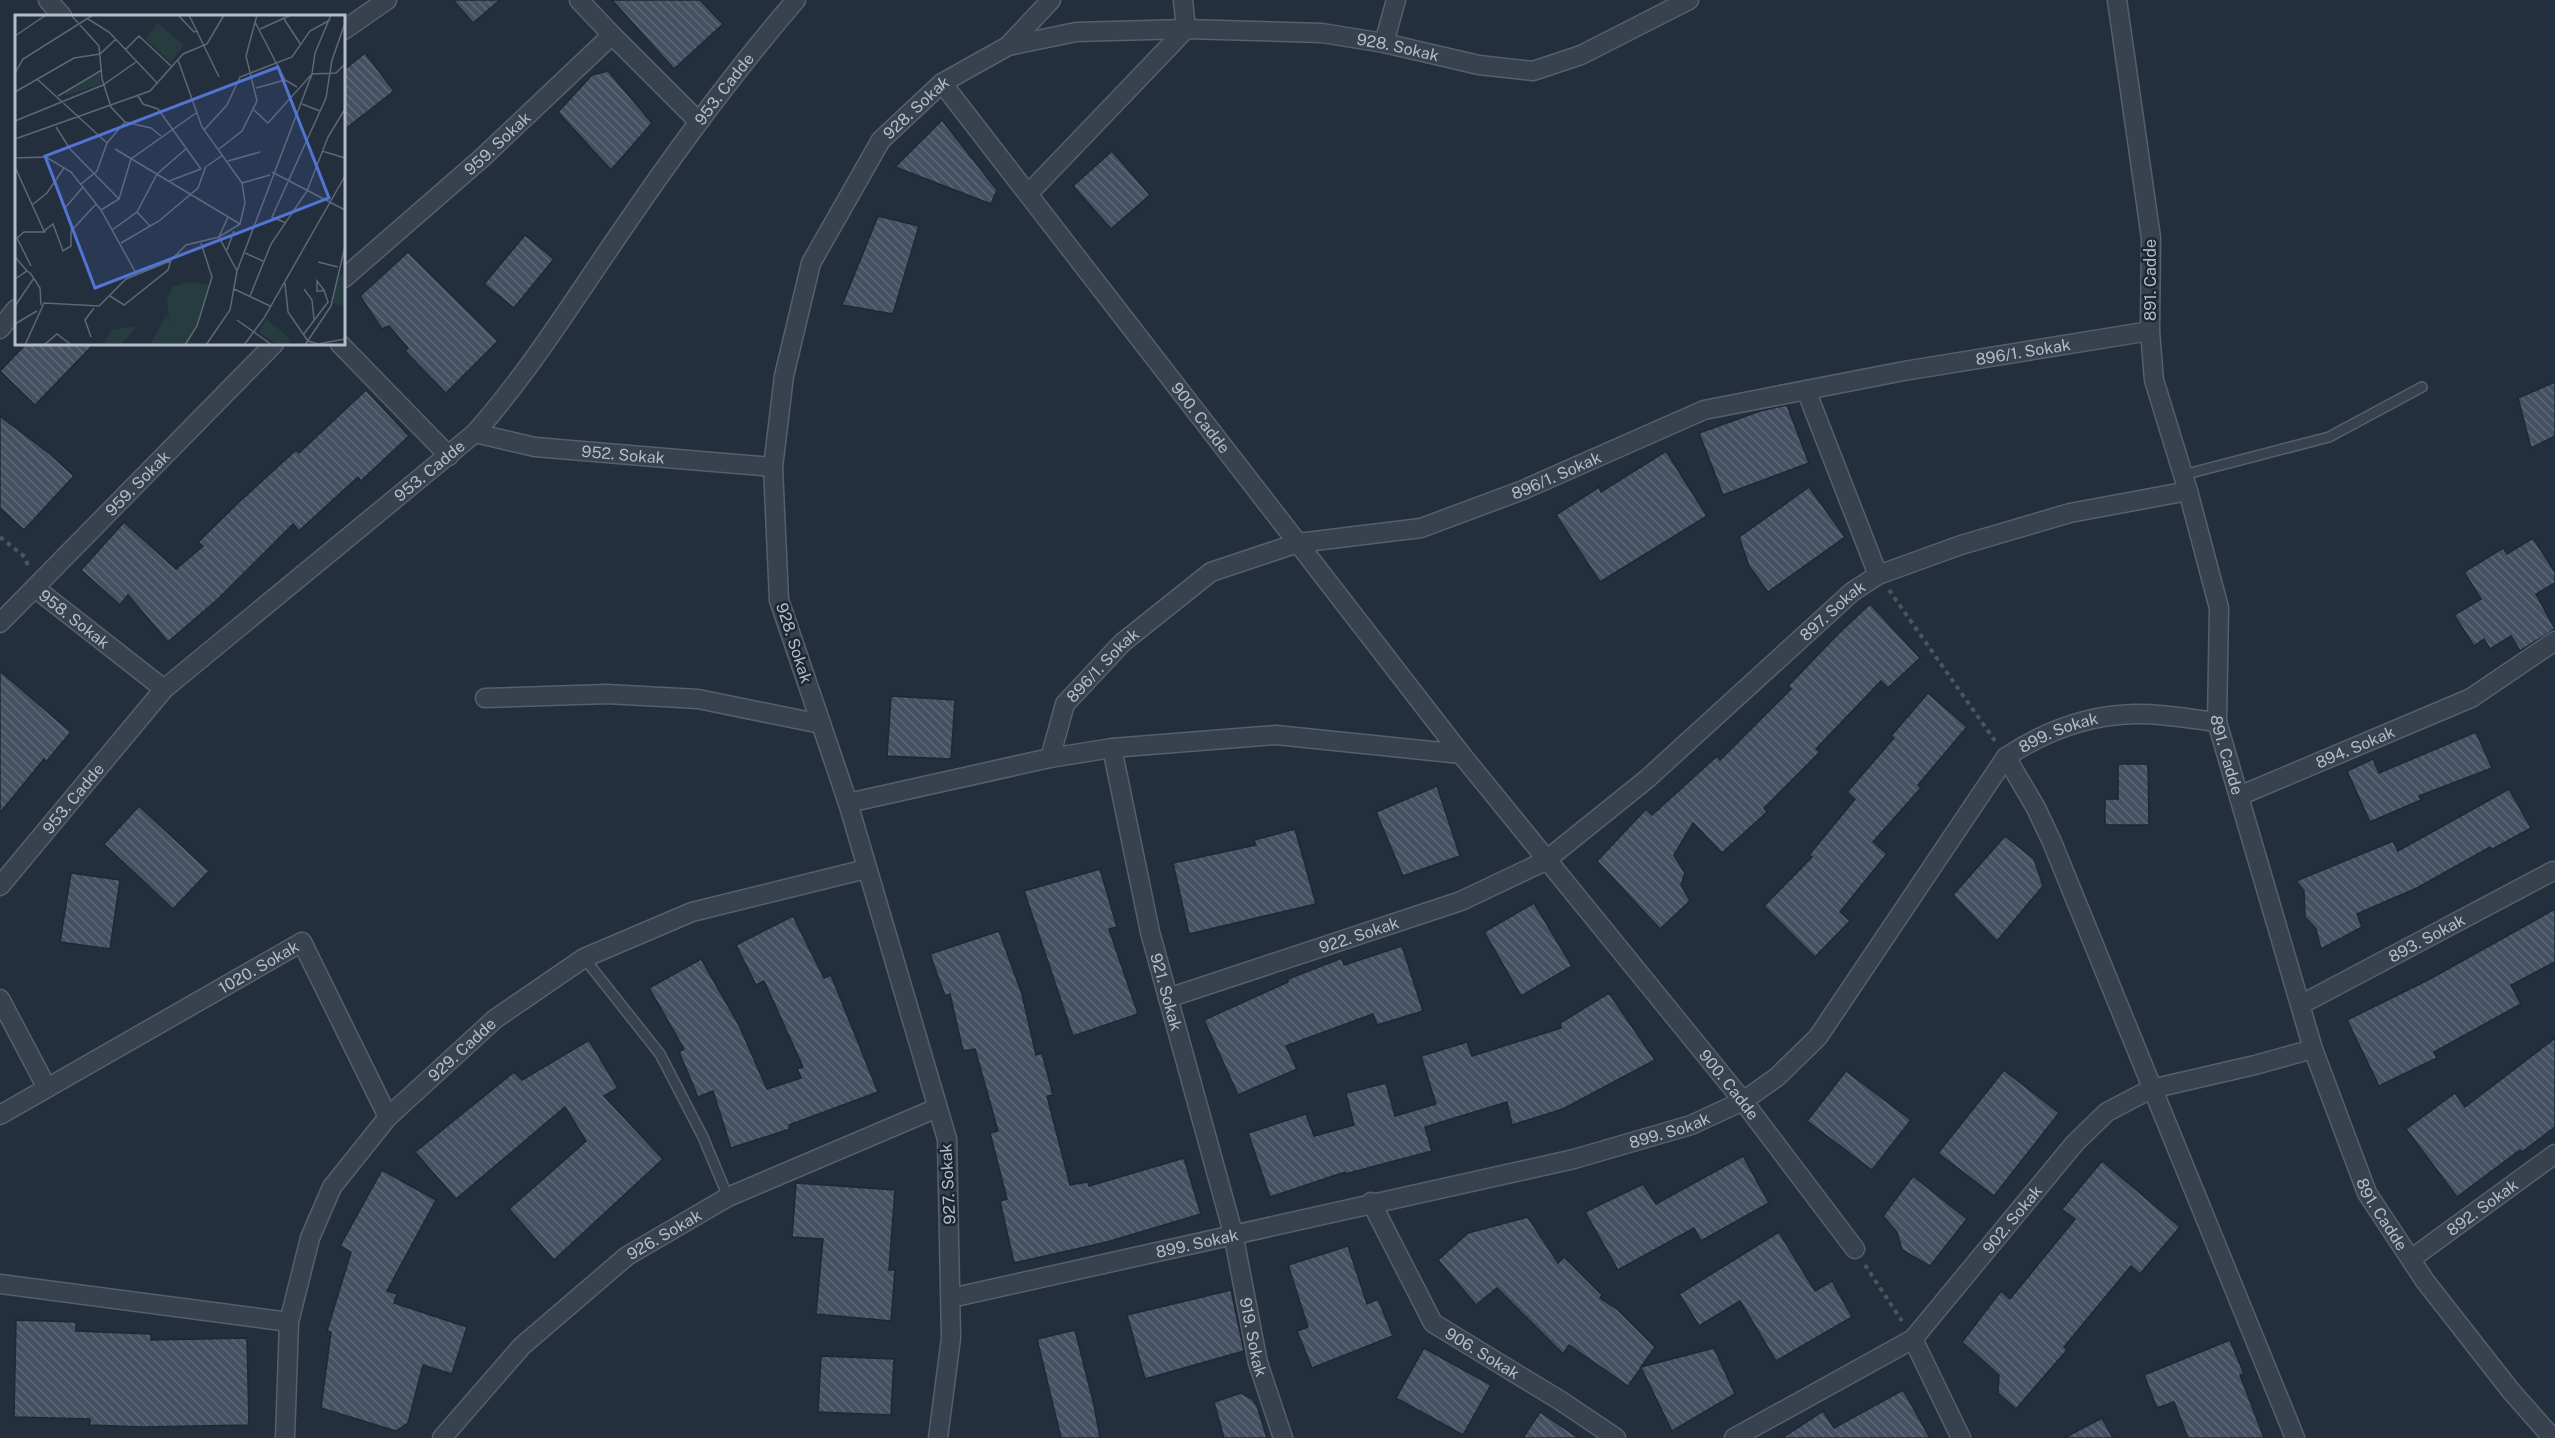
<svg xmlns="http://www.w3.org/2000/svg" width="2555" height="1438" font-family="'Public Sans',sans-serif">
<style>
.building{fill:url(#building-back-hatch);stroke:#1f2835;stroke-width:1.5}
.lines{fill:none;stroke-linecap:round;stroke-linejoin:round}
.lane-casing{stroke:#565f6c;stroke-width:12}
.street-casing{stroke:#565f6c;stroke-width:21}
.path{stroke:#44595c;stroke-width:4;stroke-dasharray:4.5 4.5;stroke-linecap:butt}
.lane{stroke:#38414e;stroke-width:9}
.street{stroke:#38414e;stroke-width:18}
.labels{text-anchor:middle;dominant-baseline:central;stroke-width:5;stroke-linejoin:round;paint-order:stroke}
.street-label{font-size:16px;fill:#b4bcc9;stroke:#1d2633}
.inset-road{fill:none;stroke:#5e6776;stroke-width:1.5}
.view{fill:#5274d3;fill-opacity:0.15;stroke:#5274d3;stroke-width:3}
.inset-edge{fill:none;stroke:#b4bcc9;stroke-width:3}
</style>
<defs>
<pattern id="building-back-hatch" width="6" height="6" patternUnits="userSpaceOnUse" patternTransform="scale(1.5)"><rect width="6" height="6" fill="#455162"/><path d="M-1 5l2 2M0 0l6 6M5-1l2 2" fill="none" stroke="#5d6877"/></pattern>
</defs>
<rect width="100%" height="100%" fill="#242f3e"/>
<g class="building">
<polygon points="453,0 500,0 473,23"/>
<polygon points="612,0 700,0 723,24 674,69"/>
<polygon points="365,53 394,91 344,130 344,70"/>
<polygon points="608,71 652,123 611,170 558,112 592,75"/>
<polygon points="942,120 997,190 991,204 895,167"/>
<polygon points="1112,151 1150,195 1111,229 1073,186"/>
<polygon points="878,216 919,226 893,314 842,305"/>
<polygon points="525,235 554,259 514,308 484,284"/>
<polygon points="408,252 498,341 446,393 405,351 408,348 389,326 382,329 360,296"/>
<polygon points="26,344 94,344 35,405 0,371"/>
<polygon points="2555,382 2555,436 2531,448 2518,398"/>
<polygon points="366,390 409,436 361,481 358,477 299,531 293,524 218,599 168,642 128,595 120,605 81,570 124,522 176,569 203,546 198,542 239,502 296,450 299,453"/>
<polygon points="1787,405 1809,463 1723,495 1699,433 1760,411"/>
<polygon points="0,416 50,454 74,476 24,530 0,508"/>
<polygon points="1666,451 1707,516 1600,582 1556,515 1599,487 1601,492"/>
<polygon points="1809,487 1845,537 1768,592 1749,566 1739,537"/>
<polygon points="2533,538 2555,572 2555,583 2536,594 2555,629 2520,651 2511,636 2490,649 2484,639 2474,646 2454,615 2481,599 2464,572 2503,548 2507,554"/>
<polygon points="1870,604 1920,658 1888,688 1881,681 1816,749 1820,752 1764,808 1767,812 1722,853 1693,823 1674,855 1685,873 1681,885 1690,901 1660,929 1597,861 1646,809 1652,815 1717,756 1720,760 1791,689 1788,686 1838,634"/>
<polygon points="0,671 71,732 46,762 44,759 0,813"/>
<polygon points="1928,693 1967,727 1918,785 1921,788 1873,842 1887,854 1840,912 1850,921 1815,957 1764,906 1812,857 1809,855 1855,799 1847,792 1894,738 1891,736"/>
<polygon points="891,696 955,700 951,759 887,756"/>
<polygon points="2476,732 2492,768 2419,796 2421,800 2370,822 2347,771 2373,759 2379,773"/>
<polygon points="2118,764 2148,764 2149,825 2105,825 2105,799 2118,799"/>
<polygon points="1437,786 1460,856 1403,876 1376,812"/>
<polygon points="2509,789 2531,828 2491,850 2490,847 2417,888 2357,914 2362,927 2321,949 2316,929 2305,917 2304,891 2296,881 2393,841 2398,851"/>
<polygon points="139,806 209,871 173,909 104,844"/>
<polygon points="1295,829 1316,904 1189,934 1173,863 1256,845 1254,840"/>
<polygon points="2005,836 2034,859 2043,886 1997,941 1953,895"/>
<polygon points="1100,869 1117,927 1109,929 1138,1014 1073,1036 1024,891"/>
<polygon points="71,873 120,880 110,949 60,942"/>
<polygon points="1534,903 1572,966 1521,996 1484,932"/>
<polygon points="2555,909 2555,962 2511,985 2521,1004 2434,1052 2437,1058 2379,1086 2347,1020 2428,980"/>
<polygon points="793,916 824,978 831,975 878,1092 789,1125 790,1129 731,1148 713,1091 698,1097 679,1052 684,1049 649,988 701,959 739,1025 767,1089 801,1078 797,1069 803,1067 764,981 756,985 736,945"/>
<polygon points="999,931 1022,994 1036,1055 1042,1053 1053,1095 1047,1096 1070,1185 1088,1182 1089,1186 1184,1158 1201,1214 1107,1242 1014,1263 1000,1201 1007,1199 990,1133 998,1131 975,1049 963,1051 950,994 945,996 930,954"/>
<polygon points="1402,946 1423,1011 1377,1025 1373,1014 1286,1046 1297,1069 1238,1095 1204,1020 1288,982 1288,979 1342,958 1344,965"/>
<polygon points="1609,993 1655,1060 1563,1109 1512,1125 1507,1102 1425,1127 1432,1151 1345,1174 1345,1172 1270,1197 1248,1133 1306,1114 1314,1136 1354,1125 1346,1093 1386,1083 1395,1116 1436,1104 1421,1056 1467,1042 1472,1056 1561,1028 1560,1023"/>
<polygon points="2555,1038 2555,1127 2522,1152 2520,1150 2457,1197 2406,1129 2455,1093 2465,1107"/>
<polygon points="589,1040 618,1088 604,1096 663,1159 554,1260 509,1209 586,1141 565,1107 456,1199 415,1152 514,1072 522,1080"/>
<polygon points="2004,1070 2059,1113 1994,1196 1938,1153"/>
<polygon points="1846,1071 1911,1120 1872,1170 1807,1121"/>
<polygon points="1743,1156 1769,1203 1701,1241 1694,1228 1618,1270 1585,1212 1643,1184 1656,1204"/>
<polygon points="2102,1161 2180,1227 2140,1274 2131,1266 2064,1347 2067,1350 2016,1409 1998,1393 1999,1375 1962,1342 2001,1291 2010,1299 2075,1219 2062,1209"/>
<polygon points="382,1170 436,1200 387,1291 397,1294 394,1303 467,1327 452,1374 423,1365 408,1423 396,1431 321,1408 331,1332 327,1331 351,1252 340,1246"/>
<polygon points="1913,1176 1967,1219 1930,1266 1902,1250 1897,1232 1883,1216"/>
<polygon points="796,1183 895,1190 889,1270 895,1270 891,1321 816,1314 823,1239 792,1237"/>
<polygon points="1528,1217 1558,1263 1564,1257 1602,1295 1600,1298 1617,1309 1655,1347 1641,1367 1714,1348 1735,1394 1672,1431 1641,1368 1628,1386 1569,1345 1563,1354 1497,1288 1476,1305 1438,1260 1468,1233"/>
<polygon points="1779,1232 1815,1291 1832,1281 1852,1317 1776,1361 1740,1301 1699,1326 1679,1294"/>
<polygon points="1348,1246 1367,1304 1378,1299 1393,1336 1312,1368 1297,1331 1308,1327 1288,1265"/>
<polygon points="1231,1290 1244,1351 1145,1379 1127,1315"/>
<polygon points="16,1320 76,1322 76,1331 151,1334 151,1340 247,1338 249,1425 142,1427 90,1425 90,1419 14,1417"/>
<polygon points="1075,1330 1094,1405 1100,1438 1061,1438 1037,1339"/>
<polygon points="2230,1340 2244,1374 2240,1375 2264,1438 2188,1438 2174,1402 2157,1408 2144,1375"/>
<polygon points="1424,1348 1491,1385 1463,1435 1396,1398"/>
<polygon points="821,1356 894,1359 891,1415 818,1412"/>
<polygon points="1903,1390 1930,1438 1782,1438 1823,1411 1834,1428"/>
<polygon points="1241,1393 1252,1399 1257,1406 1267,1438 1224,1438 1214,1402"/>
<polygon points="1540,1412 1579,1438 1523,1438"/>
<polygon points="2102,1418 2113,1438 2064,1438"/>
</g>
<g class="lines">
<g class="lane-casing">
<g id="lane">
<polyline points="2183,475 2329,437 2422,387"/>
<polyline points="584,958 660,1054 703,1137 728,1197"/>
</g>
</g>
<g class="street-casing">
<g id="street">
<polyline points="48,0 62,16"/>
<path id="s1" d="M2117,0L2151,238L2150,331L2154,380L2188,491L2219,608L2217,722L2313,1049L2367,1193L2425,1281L2511,1391L2548,1433L2555,1436"/>
<polyline points="344,30 387,0"/>
<polyline points="612,35 698,121"/>
<polyline points="1384,43 1396,0"/>
<polyline points="1008,46 1051,0"/>
<path id="s2" d="M942,83L1461,754L1743,1101L1855,1249"/>
<polyline points="1028,194 1186,29 1183,0"/>
<path id="s3" d="M344,278L482,158L612,35L579,0"/>
<polyline points="0,329 16,309"/>
<polyline points="340,344 449,456"/>
<polyline points="1806,390 1878,575"/>
<path id="s4" d="M475,433L535,447L773,467"/>
<path id="s5" d="M35,588L164,689"/>
<path id="s6" d="M0,623L274,344"/>
<polyline points="485,698 607,694 698,699 821,724"/>
<path id="s7" d="M1112,748L1150,932L1233,1233L1258,1363L1283,1438"/>
<polyline points="2006,757 2036,808 2052,842 2295,1438"/>
<path id="s8" d="M1050,758L1065,704L1122,643L1211,572L1298,543L1421,528L1523,490L1704,410L1904,371L2150,331"/>
<path id="s9" d="M2239,796L2471,698L2555,641"/>
<polyline points="848,803 1050,758 1112,748 1276,735 1461,754"/>
<path id="s10" d="M0,886L164,689L475,433C530,371 573,301 620,233C675,152 732,74 796,0"/>
<path id="s11" d="M1168,998L1461,901L1545,861L1647,779L1852,592L1878,575L1961,545L2070,513L2188,491"/>
<polyline points="0,999 47,1088"/>
<path id="s12" d="M2302,1004L2553,871"/>
<path id="s13" d="M0,1115L302,942L388,1117"/>
<path id="s14" d="M1371,1202L1433,1323L1561,1401L1616,1438"/>
<path id="s15" d="M2411,1259L2555,1154"/>
<polyline points="0,1284 289,1322"/>
<path id="s16" d="M951,1298L1574,1159L1691,1125L1743,1101L1777,1077L1818,1037L2006,757C2045,731 2087,715 2135,714C2162,713 2190,719 2217,722"/>
<polyline points="1913,1339 1961,1438"/>
<path id="s17" d="M285,1438L289,1322L310,1238L332,1187L388,1117L495,1019L584,958L692,912L866,869"/>
<path id="s18" d="M442,1438L522,1346L627,1256L728,1197L937,1108"/>
<path id="s19" d="M938,1438L951,1338L947,1139L848,803L779,600L773,467L784,376L811,263L881,140L942,83L1008,46L1076,32L1186,29L1322,33L1384,43L1479,65L1533,71L1581,55L1689,0"/>
<path id="s20" d="M1734,1438L1913,1339L2075,1143L2107,1112L2151,1089L2255,1065L2313,1049"/>
</g>
</g>
<g class="path">
<polyline points="0,537 25,557 28,566"/>
<polyline points="1889,590 1995,741"/>
<polyline points="1865,1265 1902,1321"/>
</g>
<use href="#lane" class="lane"/>
<use href="#street" class="street"/>
</g>
<g class="labels">
<g class="street-label">
<text stroke="none"><textPath href="#s19" startOffset="1899">928. Sokak</textPath></text>
<text stroke="none"><textPath href="#s10" startOffset="1084">953. Cadde</textPath></text>
<text stroke="none"><textPath href="#s19" startOffset="1395">928. Sokak</textPath></text>
<text stroke="none"><textPath href="#s3" startOffset="204">959. Sokak</textPath></text>
<text transform="translate(2150 280) rotate(-90)">891. Cadde</text>
<text stroke="none"><textPath href="#s8" startOffset="1100">896/1. Sokak</textPath></text>
<text stroke="none"><textPath href="#s2" startOffset="423">900. Cadde</textPath></text>
<text stroke="none"><textPath href="#s4" startOffset="150">952. Sokak</textPath></text>
<text stroke="none"><textPath href="#s10" startOffset="600">953. Cadde</textPath></text>
<text stroke="none"><textPath href="#s8" startOffset="614">896/1. Sokak</textPath></text>
<text stroke="none"><textPath href="#s6" startOffset="196">959. Sokak</textPath></text>
<text stroke="none"><textPath href="#s11" startOffset="783">897. Sokak</textPath></text>
<text stroke="none"><textPath href="#s5" startOffset="50">958. Sokak</textPath></text>
<text transform="translate(794 643) rotate(72)">928. Sokak</text>
<text stroke="none"><textPath href="#s8" startOffset="110">896/1. Sokak</textPath></text>
<text stroke="none"><textPath href="#s16" startOffset="1312">899. Sokak</textPath></text>
<text stroke="none"><textPath href="#s9" startOffset="126">894. Sokak</textPath></text>
<text stroke="none"><textPath href="#s1" startOffset="768">891. Cadde</textPath></text>
<text stroke="none"><textPath href="#s10" startOffset="114">953. Cadde</textPath></text>
<text stroke="none"><textPath href="#s11" startOffset="201">922. Sokak</textPath></text>
<text stroke="none"><textPath href="#s12" startOffset="141">893. Sokak</textPath></text>
<text stroke="none"><textPath href="#s13" startOffset="298">1020. Sokak</textPath></text>
<text stroke="none"><textPath href="#s7" startOffset="250">921. Sokak</textPath></text>
<text stroke="none"><textPath href="#s17" startOffset="448">929. Cadde</textPath></text>
<text stroke="none"><textPath href="#s2" startOffset="1274">900. Cadde</textPath></text>
<text stroke="none"><textPath href="#s16" startOffset="738">899. Sokak</textPath></text>
<text transform="translate(948 1184) rotate(-93)">927. Sokak</text>
<text stroke="none"><textPath href="#s15" startOffset="88">892. Sokak</textPath></text>
<text stroke="none"><textPath href="#s1" startOffset="1254">891. Cadde</textPath></text>
<text stroke="none"><textPath href="#s20" startOffset="360">902. Sokak</textPath></text>
<text stroke="none"><textPath href="#s18" startOffset="303">926. Sokak</textPath></text>
<text stroke="none"><textPath href="#s16" startOffset="252">899. Sokak</textPath></text>
<text stroke="none"><textPath href="#s7" startOffset="606">919. Sokak</textPath></text>
<text stroke="none"><textPath href="#s14" startOffset="194">906. Sokak</textPath></text>
</g>
</g>
<g transform="translate(15 15)">
<rect width="330" height="330" fill="#242f3e"/>
<path d="M174,267L195,270L182,311L171,328L140,330L154,306L152,286L157,272ZM118,311L120,313L106,330H88L97,315Z" fill="#263c3f"/>
<path d="M152,299L154,310L140,330H135Z" fill="#263c3f"/>
<path d="M142,8L169,30L156,48L131,24ZM85,58L86,69L50,81V76ZM324,260H330V291L318,288ZM251,304L270,319L275,326L273,330H262L244,317Z" fill="#263c3f"/>
<path class="inset-road" d="M56,0L84,31L87,64L96,92L110,107L136,113L146,121M163,0L179,17L183,16M174,0L204,62M73,4L94,17L143,69M269,4L286,30M240,7L270,65L282,72M245,14L276,0M0,21L31,0M110,35L124,21L156,51M0,58L8,44L78,0M22,64L92,128M241,73L270,65M0,77L59,43L85,39L101,24M43,81L87,55M123,81L128,89L143,94L186,154M287,89L305,96M239,95L253,108L297,59L300,38L316,0M0,106L88,70L121,47M41,112L55,134L104,184M189,115L212,90L225,62L277,42L295,16L315,5M0,124L135,76L168,39L192,29L209,0M100,134L225,209M204,134L227,116L242,86L231,41L242,0M307,136L330,143M0,143L31,142L56,157L86,195L122,260M213,146L245,137M192,151L208,140M0,152L29,216L38,209L48,236L56,231V216L81,189M257,157L330,195M154,166L186,154M227,168L255,160M66,169L82,156L92,128L110,107M17,190L32,178L49,153M50,193L68,172M86,195L104,184L116,144L181,98M122,197L135,211M213,202L204,222L222,256M271,208L257,202L311,83L317,45L330,8M97,215L122,197L142,159L172,133M106,228L144,206L183,173L191,151M212,235L219,216M230,238L248,246M0,242L12,256M303,247L323,252M16,251L2,223L9,217H31M0,264L12,256L16,259L25,273L26,290M302,266L309,275L306,276H302ZM270,268L273,297L293,326L303,329L330,324M219,274L255,291M289,274L297,285L299,304M95,281L109,290L153,255L156,245M235,281L256,229L292,176L313,122L330,94M0,291L19,263M222,305L257,330M0,309L22,296M288,320L313,287L309,275M76,322L70,305L79,293M10,330L29,288L84,291L111,264L155,246L171,230L204,222L225,209L230,188L227,168L187,112L163,45M29,330L42,319L55,329M170,330L182,311L197,262L186,228M191,330L215,295L222,256L297,59L321,58L330,49M229,330L249,303L330,161M290,330L316,291L330,231"/>
<path class="view" d="M263,52L314,183L80,273L30,141Z"/>
<rect width="330" height="330" class="inset-edge"/>
</g>
</svg>
